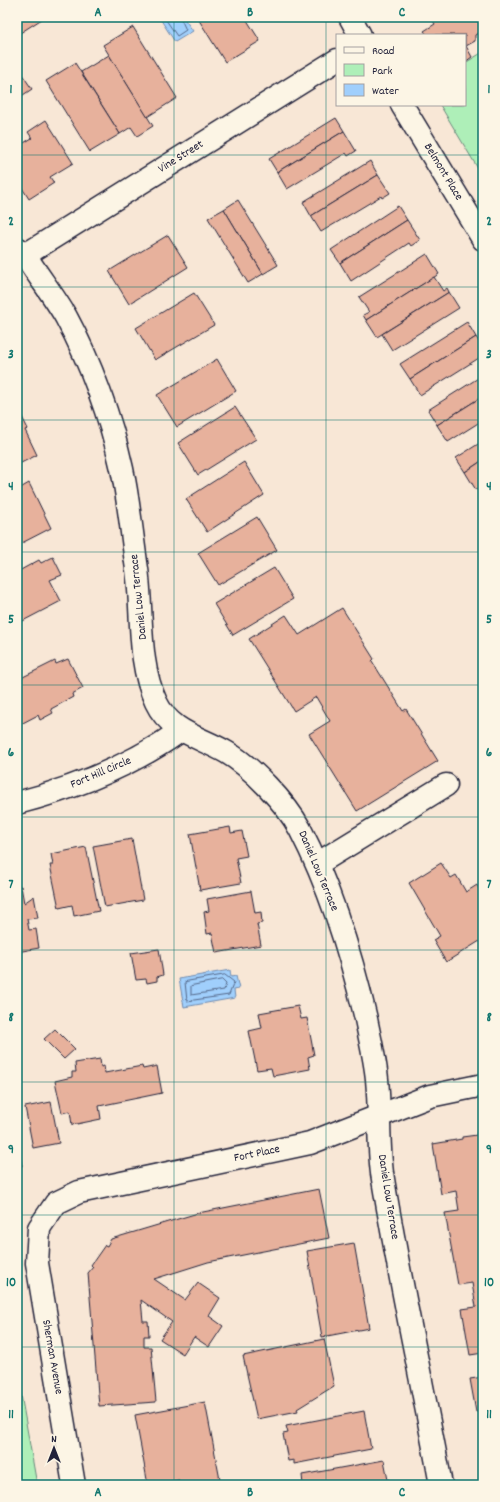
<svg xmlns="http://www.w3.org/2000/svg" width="500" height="1502" font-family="Dekko,sans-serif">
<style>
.green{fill:#aeefb8;stroke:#68887a}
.water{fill:#a0cffc;stroke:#6e8aaf}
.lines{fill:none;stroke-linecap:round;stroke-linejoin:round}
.shore{stroke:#546788;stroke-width:1}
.building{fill:#e7b19c;stroke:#22223b}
.minor-casing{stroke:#22223b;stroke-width:25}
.minor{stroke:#fcf5e5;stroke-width:22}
.grid{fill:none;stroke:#0f766e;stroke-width:1;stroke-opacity:0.55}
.labels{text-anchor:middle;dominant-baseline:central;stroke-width:3.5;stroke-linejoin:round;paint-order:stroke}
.street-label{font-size:12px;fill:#22223b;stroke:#fcf5e5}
.neatline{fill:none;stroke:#0f766e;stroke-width:1.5}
.grid-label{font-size:13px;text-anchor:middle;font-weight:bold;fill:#0f766e}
</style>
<rect width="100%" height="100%" fill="#f8e7d6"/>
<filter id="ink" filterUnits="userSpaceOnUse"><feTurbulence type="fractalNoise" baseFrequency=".025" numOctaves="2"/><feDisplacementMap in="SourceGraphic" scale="8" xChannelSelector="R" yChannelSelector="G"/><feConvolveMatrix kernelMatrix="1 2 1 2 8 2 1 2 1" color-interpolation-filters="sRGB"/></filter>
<g filter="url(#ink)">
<g class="green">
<polygon points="483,52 483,177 440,105 465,105 465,63"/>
<polygon points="17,1372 37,1485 17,1485"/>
</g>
<g class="water">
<polygon points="159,17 183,17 193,31 175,42"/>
<polygon points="230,970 231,977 236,976 239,989 234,990 235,998 184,1007 179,979"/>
</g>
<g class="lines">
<g class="shore">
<polyline points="164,17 177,36 186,30 180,17"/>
<polygon points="225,975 234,982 229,995 187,1001 185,982"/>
<polygon points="222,980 226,984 224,990 191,995 191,986"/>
</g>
</g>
<g class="building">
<polygon points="17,17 45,17 17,35"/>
<polygon points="197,17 245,17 260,41 225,62"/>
<polygon points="436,17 483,17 483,31 475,35 475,41 466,46 472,57 465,62 465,35 427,35 424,31 435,24 432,19"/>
<polygon points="133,27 177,98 147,117 103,45"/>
<polygon points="109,55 153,126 137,136 131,127 120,134 81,72"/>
<polygon points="75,63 120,134 90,152 46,81"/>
<polygon points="17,67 32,89 17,99"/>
<polygon points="336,118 344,131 277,172 269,159"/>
<polygon points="46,120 73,163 50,177 54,183 29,199 17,180 17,147 32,138 28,132"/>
<polygon points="344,131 356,151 348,156 346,153 287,189 277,172"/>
<polygon points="370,161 378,175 311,216 303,202"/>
<polygon points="378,175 390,193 382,198 381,196 321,232 311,216"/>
<polygon points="238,200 278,265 263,274 224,209"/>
<polygon points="398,206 407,220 340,263 331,250"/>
<polygon points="224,209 263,274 248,283 208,218"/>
<polygon points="407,220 420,240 411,246 409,243 351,281 340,263"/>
<polygon points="168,235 188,267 129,304 109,271"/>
<polygon points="427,254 439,274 366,320 363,315 369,312 359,297"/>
<polygon points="434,277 443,291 447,288 449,292 377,337 366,320"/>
<polygon points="449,292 459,308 392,350 382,334"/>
<polygon points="194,293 214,325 155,360 136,328"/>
<polygon points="467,322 476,337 410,379 400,364"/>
<polygon points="476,337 483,348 483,358 480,360 479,358 420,395 410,379"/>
<polygon points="217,359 236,391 177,427 157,395"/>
<polygon points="483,375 483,396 437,425 428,410"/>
<polygon points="483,396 483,420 448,442 437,425"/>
<polygon points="17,407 28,429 25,430 37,455 17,465"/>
<polygon points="235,407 256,439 198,475 178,443"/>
<polygon points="483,441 483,460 465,472 456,458"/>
<polygon points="483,460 483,485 476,490 465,472"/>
<polygon points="244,462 264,495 207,532 186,499"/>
<polygon points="29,483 51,528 18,545 17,490"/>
<polygon points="257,517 277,550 218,585 198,553"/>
<polygon points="53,557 62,575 50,580 61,601 17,624 17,572 39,560 41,563"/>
<polygon points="274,568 293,599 233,635 214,604"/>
<polygon points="342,608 374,659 372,661 403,711 406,709 438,761 357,811 309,734 330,721 316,697 294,711 249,639 286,615 299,635"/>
<polygon points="68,659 83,688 72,694 73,697 51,709 53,713 40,720 38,715 17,726 17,680 55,661 56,664"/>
<polygon points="230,827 231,833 242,831 247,856 236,858 241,883 200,890 190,834"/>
<polygon points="132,839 143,900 105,907 93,846"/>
<polygon points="86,847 99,911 74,916 72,905 59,908 50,865 53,865 51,854"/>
<polygon points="441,863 451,878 456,875 466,892 477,885 480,891 483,890 483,939 446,962 433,940 440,936 409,883"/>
<polygon points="21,886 24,903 34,896 38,918 27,919 29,930 36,929 39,948 17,952 17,887"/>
<polygon points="251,891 255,913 261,912 262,923 257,924 261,945 216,953 212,933 207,934 204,912 209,911 207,899"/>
<polygon points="159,949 163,975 157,977 157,981 147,983 146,979 136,980 131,953"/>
<polygon points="298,1006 301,1019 307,1018 314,1055 308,1057 310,1069 273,1076 271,1068 257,1070 249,1031 262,1028 259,1013"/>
<polygon points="55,1029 75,1049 64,1059 44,1039"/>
<polygon points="100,1059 101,1067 104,1066 105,1073 142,1066 143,1069 157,1066 162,1093 99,1106 101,1119 72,1125 70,1111 62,1113 55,1081 72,1077 72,1072 76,1072 75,1063"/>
<polygon points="51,1102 59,1143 33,1148 25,1107"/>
<polygon points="483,1131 483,1353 470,1355 462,1309 476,1307 472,1283 458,1285 445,1213 459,1211 456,1191 441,1194 433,1144 462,1139 462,1137 477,1135 477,1132"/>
<polygon points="17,1142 22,1166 17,1167"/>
<polygon points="319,1189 329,1238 208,1262 154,1279 185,1300 198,1283 220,1298 209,1316 223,1326 209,1347 194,1337 183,1354 160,1339 172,1322 141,1300 143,1321 148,1321 149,1336 144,1336 144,1347 151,1347 156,1402 99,1406 88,1273 93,1267 91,1265 105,1245 107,1246 111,1239 198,1213"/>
<polygon points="354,1243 369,1328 322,1337 307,1251"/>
<polygon points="324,1339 334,1386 297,1409 298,1411 257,1419 243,1356"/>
<polygon points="483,1377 483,1410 476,1412 470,1379"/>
<polygon points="205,1402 221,1485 180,1485 179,1480 148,1485 135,1415"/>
<polygon points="364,1411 371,1449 294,1464 294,1460 288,1461 283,1434 288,1433 286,1426"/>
<polygon points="384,1460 389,1485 303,1485 302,1475"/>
</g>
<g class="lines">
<g class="minor-casing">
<g id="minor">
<polyline points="350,17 360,35"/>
<polyline points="402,105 483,239"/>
<path d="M17,248L25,255C38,276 54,296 66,317C91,363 111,419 122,469C129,502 132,536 137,569C143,612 137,662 156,702C170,732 200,737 226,752C251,766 286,803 300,829C331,889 351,954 366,1019C370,1039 375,1059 377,1079C380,1110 378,1142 382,1173C399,1278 422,1381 441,1485"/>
<polyline points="25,255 337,60"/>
<path d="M17,803C75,788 131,766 180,731"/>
<polyline points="317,864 446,785"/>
<polyline points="74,1485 37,1263 39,1228 56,1203 79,1192 310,1143 430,1096 483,1085"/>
</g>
</g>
<use href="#minor" class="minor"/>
</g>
</g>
<path class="grid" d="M174,17V1485M326,17V1485M17,155H483M17,287H483M17,420H483M17,552H483M17,685H483M17,817H483M17,950H483M17,1082H483M17,1215H483M17,1347H483"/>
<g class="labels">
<g class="street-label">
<text transform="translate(181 157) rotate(-32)">Vine Street</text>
<text transform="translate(443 172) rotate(59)">Belmont Place</text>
<text transform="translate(139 597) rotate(-96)">Daniel Low Terrace</text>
<text transform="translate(101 773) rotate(-23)">Fort Hill Circle</text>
<text transform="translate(318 871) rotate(67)">Daniel Low Terrace</text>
<text transform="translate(257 1154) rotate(-12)">Fort Place</text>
<text transform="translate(388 1197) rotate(81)">Daniel Low Terrace</text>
<text transform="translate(52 1357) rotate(80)">Sherman Avenue</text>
</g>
</g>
<rect width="500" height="1502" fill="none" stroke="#fcf5e5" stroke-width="44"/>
<rect x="336" y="34" width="130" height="72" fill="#fcf5e5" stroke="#a5a1a1"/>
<rect x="344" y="47" width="20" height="6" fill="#fcf5e5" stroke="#a5a1a1"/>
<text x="372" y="54" font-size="12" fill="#22223b">Road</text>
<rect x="344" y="64" width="20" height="12" fill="#aeefb8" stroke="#a5a1a1"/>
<text x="372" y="74" font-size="12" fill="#22223b">Park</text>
<rect x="344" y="84" width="20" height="12" fill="#a0cffc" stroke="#a5a1a1"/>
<text x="372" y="94" font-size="12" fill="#22223b">Water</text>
<g transform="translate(54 1448)" stroke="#fcf5e5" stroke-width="3" paint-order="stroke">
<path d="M0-3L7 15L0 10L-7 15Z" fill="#22223b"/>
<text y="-6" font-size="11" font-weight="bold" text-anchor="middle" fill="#22223b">N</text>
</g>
<rect x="22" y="22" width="456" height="1458" class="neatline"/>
<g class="grid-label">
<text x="98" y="16">A</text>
<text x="250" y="16">B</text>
<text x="402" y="16">C</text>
<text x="11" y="93">1</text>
<text x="489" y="93">1</text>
<text x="11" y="225">2</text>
<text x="489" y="225">2</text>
<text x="11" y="358">3</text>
<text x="489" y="358">3</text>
<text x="11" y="490">4</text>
<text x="489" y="490">4</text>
<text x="11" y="623">5</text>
<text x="489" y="623">5</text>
<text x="11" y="756">6</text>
<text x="489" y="756">6</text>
<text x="11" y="888">7</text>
<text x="489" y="888">7</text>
<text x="11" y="1021">8</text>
<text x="489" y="1021">8</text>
<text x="11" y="1153">9</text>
<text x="489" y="1153">9</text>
<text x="11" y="1286">10</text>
<text x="489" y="1286">10</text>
<text x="11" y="1418">11</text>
<text x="489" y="1418">11</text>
<text x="98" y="1496">A</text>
<text x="250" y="1496">B</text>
<text x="402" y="1496">C</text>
</g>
</svg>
